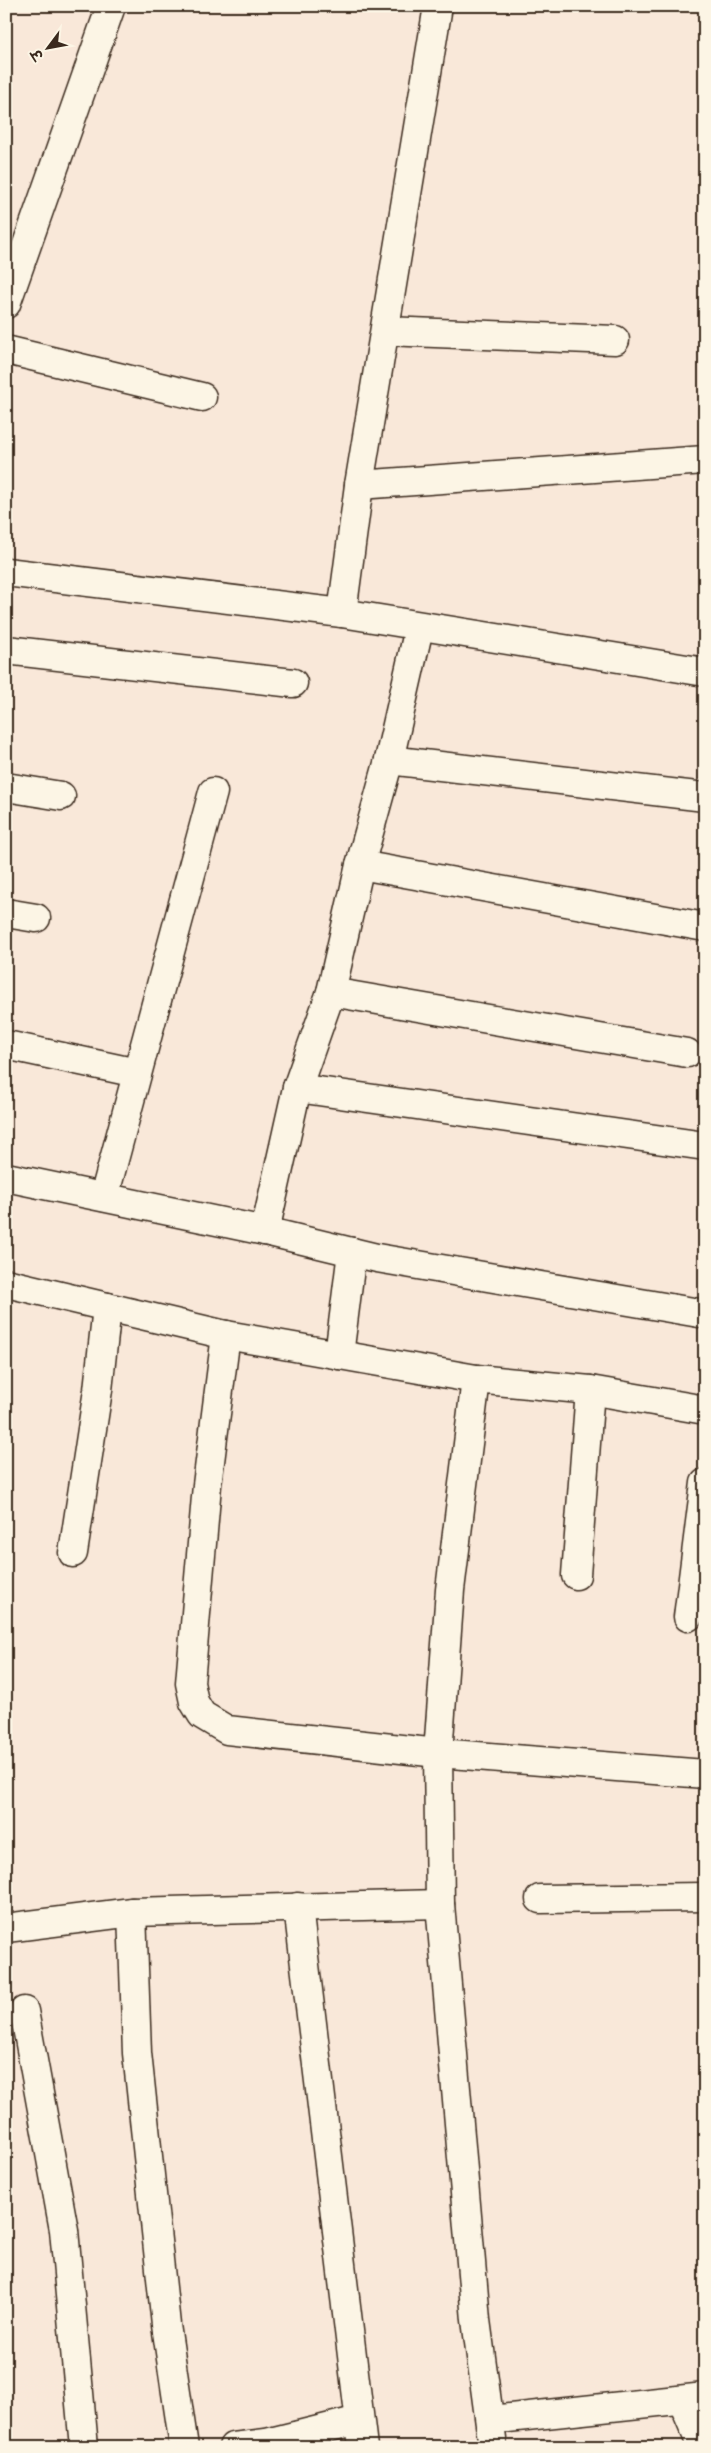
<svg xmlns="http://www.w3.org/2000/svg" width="711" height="2453" font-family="Caveat,'Playpen Sans Deva',sans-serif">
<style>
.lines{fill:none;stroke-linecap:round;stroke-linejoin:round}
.minor-casing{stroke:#3b2a1e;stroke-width:31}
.minor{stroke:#fcf5e5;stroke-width:28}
</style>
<rect width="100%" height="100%" fill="#f9e8d9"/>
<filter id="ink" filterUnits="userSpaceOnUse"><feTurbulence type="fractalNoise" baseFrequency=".02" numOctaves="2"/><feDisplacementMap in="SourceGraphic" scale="10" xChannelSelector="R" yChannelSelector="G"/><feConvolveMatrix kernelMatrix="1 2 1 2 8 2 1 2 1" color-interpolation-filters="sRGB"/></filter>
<g filter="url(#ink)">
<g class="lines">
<g class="minor-casing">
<g id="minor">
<polyline points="6,304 111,6"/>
<polyline points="385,331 615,340"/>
<polyline points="6,350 202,397"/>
<polyline points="359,485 705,460"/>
<polyline points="6,572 342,613 705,672"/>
<polyline points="342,613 359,485 438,6"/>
<polyline points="6,650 293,683"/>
<polyline points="389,760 705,797"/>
<polyline points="6,787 61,796"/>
<polyline points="360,865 705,927"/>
<polyline points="6,913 36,918"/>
<polyline points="331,992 687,1053"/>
<polyline points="6,1045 137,1073"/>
<polyline points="297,1088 705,1146"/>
<polyline points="6,1177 265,1231 377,1258 705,1314"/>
<polyline points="104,1197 213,792"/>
<polyline points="265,1231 297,1088 331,992 360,865 389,760 419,628"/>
<polyline points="6,1283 226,1335 476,1379 590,1390 705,1410"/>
<polyline points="226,1335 207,1485 190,1683 194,1702 202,1715 227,1730 438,1753 705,1774"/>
<polyline points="339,1355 352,1252"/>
<polyline points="476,1379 450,1590 438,1753 440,1904 476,2320 493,2447"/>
<polyline points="73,1553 98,1390 107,1307"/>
<polyline points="576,1575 590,1390"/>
<polyline points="688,1617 705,1483"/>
<polyline points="540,1899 705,1897"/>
<polyline points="298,1907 363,2447"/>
<polyline points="132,1912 137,2053 166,2325 184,2447"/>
<polyline points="6,1928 132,1912 440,1904"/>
<polyline points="24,2011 64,2230 84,2447"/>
<polyline points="682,2400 702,2447"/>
<polyline points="490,2420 705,2397"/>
<polyline points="233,2447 266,2443 359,2420"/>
</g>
</g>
<use href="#minor" class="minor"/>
</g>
</g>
<rect width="711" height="2453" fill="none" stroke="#fcf5e5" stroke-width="25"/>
<rect x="12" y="12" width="686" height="2428" fill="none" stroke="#3b2a1e" stroke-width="2" filter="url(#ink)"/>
<g transform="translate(48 48) rotate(238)" stroke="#fcf5e5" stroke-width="4" paint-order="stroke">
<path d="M0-4L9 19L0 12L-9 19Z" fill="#3b2a1e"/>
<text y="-8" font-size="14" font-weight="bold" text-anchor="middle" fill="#3b2a1e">उ</text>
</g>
</svg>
